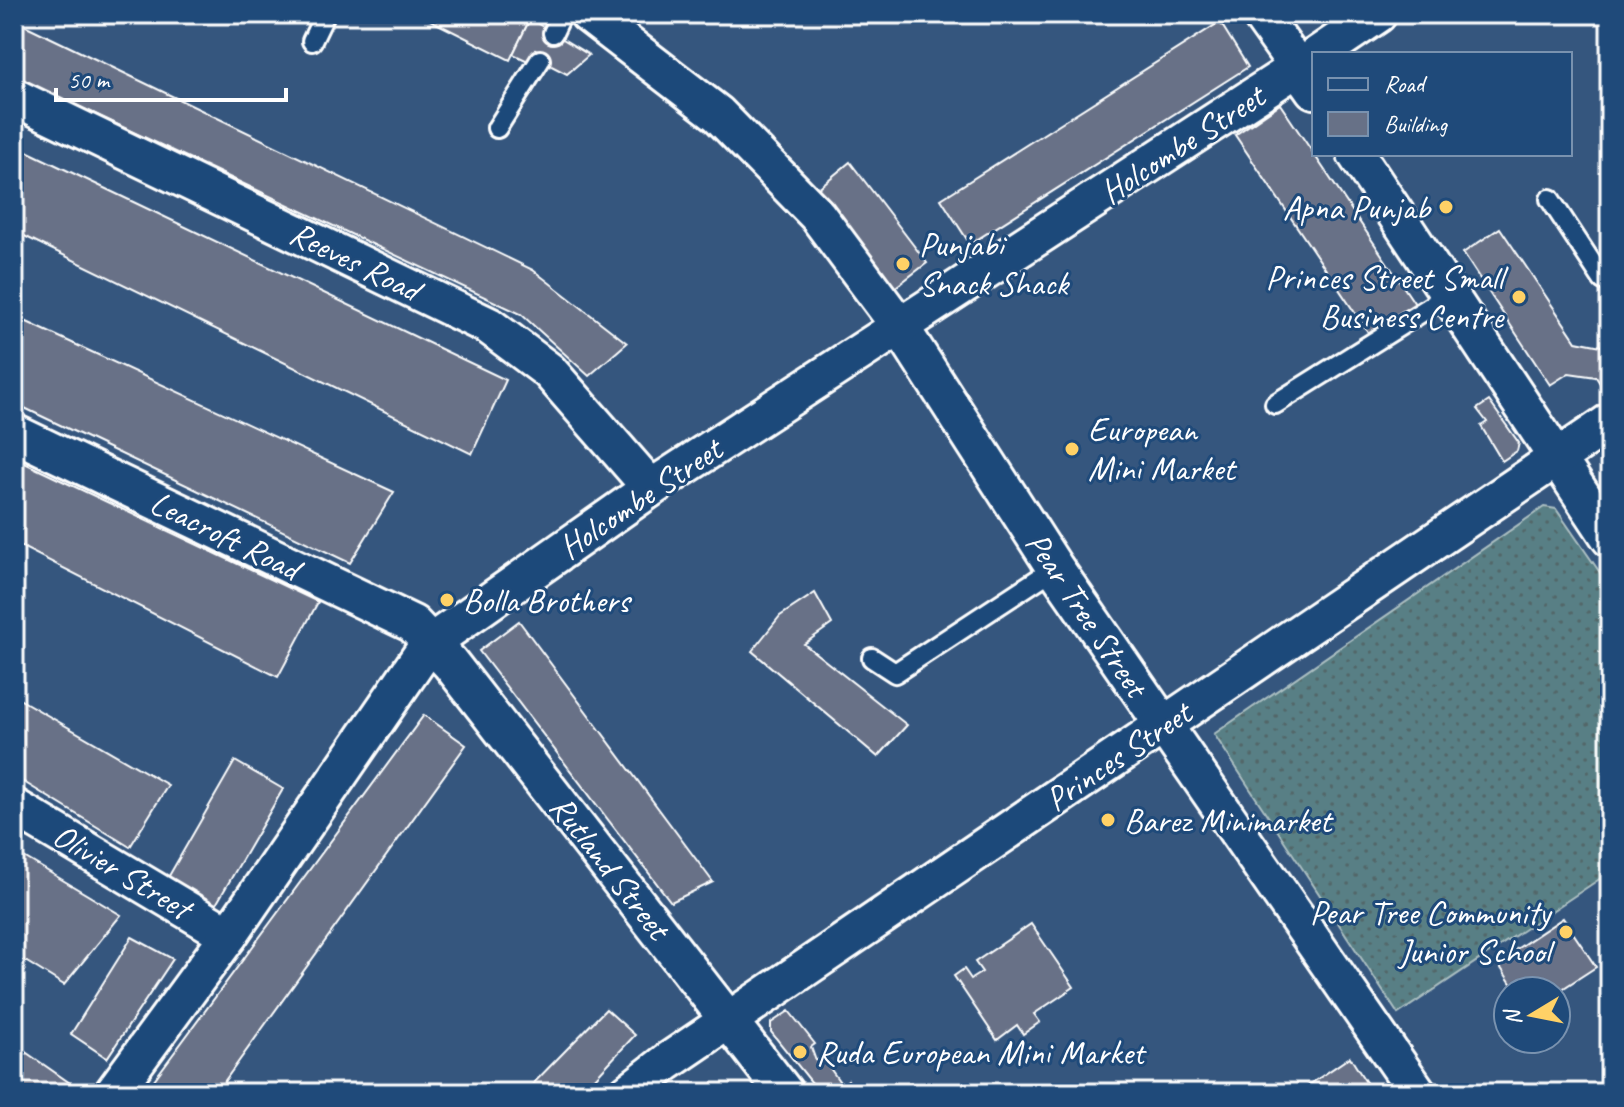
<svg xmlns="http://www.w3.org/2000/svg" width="1624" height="1107" font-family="Caveat,sans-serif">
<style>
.grass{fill:url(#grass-dots);stroke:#acbfc2;stroke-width:2}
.building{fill:#677187;stroke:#fff;stroke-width:2}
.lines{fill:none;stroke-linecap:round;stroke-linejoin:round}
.service-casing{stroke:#fff;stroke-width:24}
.minor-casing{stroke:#fff;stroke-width:42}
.service{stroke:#1f4a7a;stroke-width:18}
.minor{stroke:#1f4a7a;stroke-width:36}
.poi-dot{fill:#ffd166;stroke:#1f4a7a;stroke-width:3}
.labels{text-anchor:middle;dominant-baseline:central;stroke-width:6;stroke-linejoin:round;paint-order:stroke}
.street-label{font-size:34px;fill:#fff;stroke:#1f4a7a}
.poi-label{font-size:34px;fill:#fff;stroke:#1f4a7a;text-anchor:start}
</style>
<defs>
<pattern id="grass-dots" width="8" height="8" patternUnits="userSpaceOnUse" patternTransform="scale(2)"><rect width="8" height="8" fill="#587f85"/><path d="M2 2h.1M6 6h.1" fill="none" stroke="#526668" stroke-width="1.8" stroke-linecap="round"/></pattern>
</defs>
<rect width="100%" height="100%" fill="#35567e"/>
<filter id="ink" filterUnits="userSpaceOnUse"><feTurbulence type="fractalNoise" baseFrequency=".0125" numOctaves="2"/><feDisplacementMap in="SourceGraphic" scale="16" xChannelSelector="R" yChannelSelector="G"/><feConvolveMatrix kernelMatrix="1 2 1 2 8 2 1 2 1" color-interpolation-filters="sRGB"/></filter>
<g filter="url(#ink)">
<polygon class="grass" points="1544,507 1556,509 1610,587 1610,872 1398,1014 1214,734"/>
<g class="building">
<polygon points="418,14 529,14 532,15 510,60"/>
<polygon points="530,19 589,55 567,74 540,60 530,62 513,54"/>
<polygon points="14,20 533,270 627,343 589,376 521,314 14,76"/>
<polygon points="1220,22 1248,67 970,244 941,199"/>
<polygon points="1280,104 1415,304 1370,335 1235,135"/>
<polygon points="14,145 506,380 472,454 14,231"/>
<polygon points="850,162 927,263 893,289 816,190"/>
<polygon points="1500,228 1576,341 1601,346 1610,340 1608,396 1596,377 1569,373 1550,385 1463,253"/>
<polygon points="14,316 394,492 350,563 14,403"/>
<polygon points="1489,401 1519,443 1517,451 1502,461 1481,426 1487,422 1477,409"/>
<polygon points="14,458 318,602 278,677 14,543"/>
<polygon points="815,593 832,624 804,644 907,725 878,757 752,651 780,616"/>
<polygon points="519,621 713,882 671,902 479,651"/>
<polygon points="14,696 168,785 130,847 14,776"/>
<polygon points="424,715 466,745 216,1093 154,1093 148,1088"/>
<polygon points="235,761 283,789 214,908 166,881"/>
<polygon points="14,851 121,915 64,985 14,954"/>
<polygon points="1563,918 1596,967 1556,993 1516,991 1497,962"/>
<polygon points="1031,924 1074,987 1034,1014 1040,1022 1023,1034 1017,1025 997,1040 954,976 964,969 971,979 982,972 975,962"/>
<polygon points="132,937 173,959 107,1058 71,1034"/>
<polygon points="606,1009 635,1035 581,1093 524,1093"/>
<polygon points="789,1011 815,1044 811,1047 816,1061 822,1057 842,1085 848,1080 856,1093 820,1093 771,1032 771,1023"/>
<polygon points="14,1044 70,1083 63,1093 14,1093"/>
<polygon points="1350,1057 1372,1092 1310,1093 1306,1087"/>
</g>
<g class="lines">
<g class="service-casing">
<g id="service">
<polyline points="553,33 562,14"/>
<polyline points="312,41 325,14"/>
<polyline points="497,128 540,60"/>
<polyline points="1550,199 1603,280 1610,276"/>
<polyline points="1275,404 1449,295"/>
<polyline points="872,658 895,673 1055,568"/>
</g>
</g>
<g class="minor-casing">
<g id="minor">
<polyline points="588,14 718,114 817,215 901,328 1055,568 1418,1093"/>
<polyline points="1260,14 1314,90"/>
<polyline points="1319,54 1378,14"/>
<polyline points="14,97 489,326 549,371 651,488"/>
<polyline points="1356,154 1610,538"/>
<polyline points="14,433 413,624 450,663 785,1093"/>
<polyline points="14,807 229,935"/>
<polyline points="113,1093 229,935 429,644 651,488 1314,57"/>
<polyline points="627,1093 667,1062 1610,422"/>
</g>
</g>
<use href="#service" class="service"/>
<use href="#minor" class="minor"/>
</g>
</g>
<g class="poi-dot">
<circle cx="1446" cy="207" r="8"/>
<circle cx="903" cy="264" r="8"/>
<circle cx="1519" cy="297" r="8"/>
<circle cx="1072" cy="449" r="8"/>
<circle cx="447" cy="600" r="8"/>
<circle cx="1108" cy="820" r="8"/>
<circle cx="1566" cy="932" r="8"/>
<circle cx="800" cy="1052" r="8"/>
</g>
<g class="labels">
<g class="street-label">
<text transform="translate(1182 144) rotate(-33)">Holcombe Street</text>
<text transform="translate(355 261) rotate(26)">Reeves Road</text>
<text transform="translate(640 498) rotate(-34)">Holcombe Street</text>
<text transform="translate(225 535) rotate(26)">Leacroft Road</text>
<text transform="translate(1087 614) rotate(56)">Pear Tree Street</text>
<text transform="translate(1118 756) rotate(-34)">Princes Street</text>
<text transform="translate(610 867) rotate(52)">Rutland Street</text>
<text transform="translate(122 871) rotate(31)">Olivier Street</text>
</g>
<g class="poi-label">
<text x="1430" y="207" text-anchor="end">Apna Punjab</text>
<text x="919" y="244">Punjabi<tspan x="919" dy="39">Snack Shack</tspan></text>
<text x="1503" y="277" text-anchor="end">Princes Street Small<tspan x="1503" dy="39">Business Centre</tspan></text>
<text x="1088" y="429">European<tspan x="1088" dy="39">Mini Market</tspan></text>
<text x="463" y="600">Bolla Brothers</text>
<text x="1124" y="820">Barez Minimarket</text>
<text x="1550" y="912" text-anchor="end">Pear Tree Community<tspan x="1550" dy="39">Junior School</tspan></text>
<text x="816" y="1052">Ruda European Mini Market</text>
</g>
</g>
<rect width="1624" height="1107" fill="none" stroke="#1f4a7a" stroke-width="48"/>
<rect x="24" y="24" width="1576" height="1059" fill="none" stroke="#fff" stroke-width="3" filter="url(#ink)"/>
<rect x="1312" y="52" width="260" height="104" fill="#1f4a7a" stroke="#7992af" stroke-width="2"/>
<rect x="1328" y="78" width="40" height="12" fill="#1f4a7a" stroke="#7992af" stroke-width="2"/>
<text x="1384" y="92" font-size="24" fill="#ffffff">Road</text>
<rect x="1328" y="112" width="40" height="24" fill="#677187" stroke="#7992af" stroke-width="2"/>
<text x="1384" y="132" font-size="24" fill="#ffffff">Building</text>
<g transform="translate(1532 1015) rotate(260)"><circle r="38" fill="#1f4a7a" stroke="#7992af" stroke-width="2"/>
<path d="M0-6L14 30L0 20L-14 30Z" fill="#ffd166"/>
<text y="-12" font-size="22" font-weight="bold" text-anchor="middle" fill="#ffffff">N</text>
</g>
<path d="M56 88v12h230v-12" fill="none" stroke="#ffffff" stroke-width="4"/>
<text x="68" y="88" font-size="24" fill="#ffffff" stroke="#1f4a7a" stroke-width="6" paint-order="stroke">50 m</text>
</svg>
